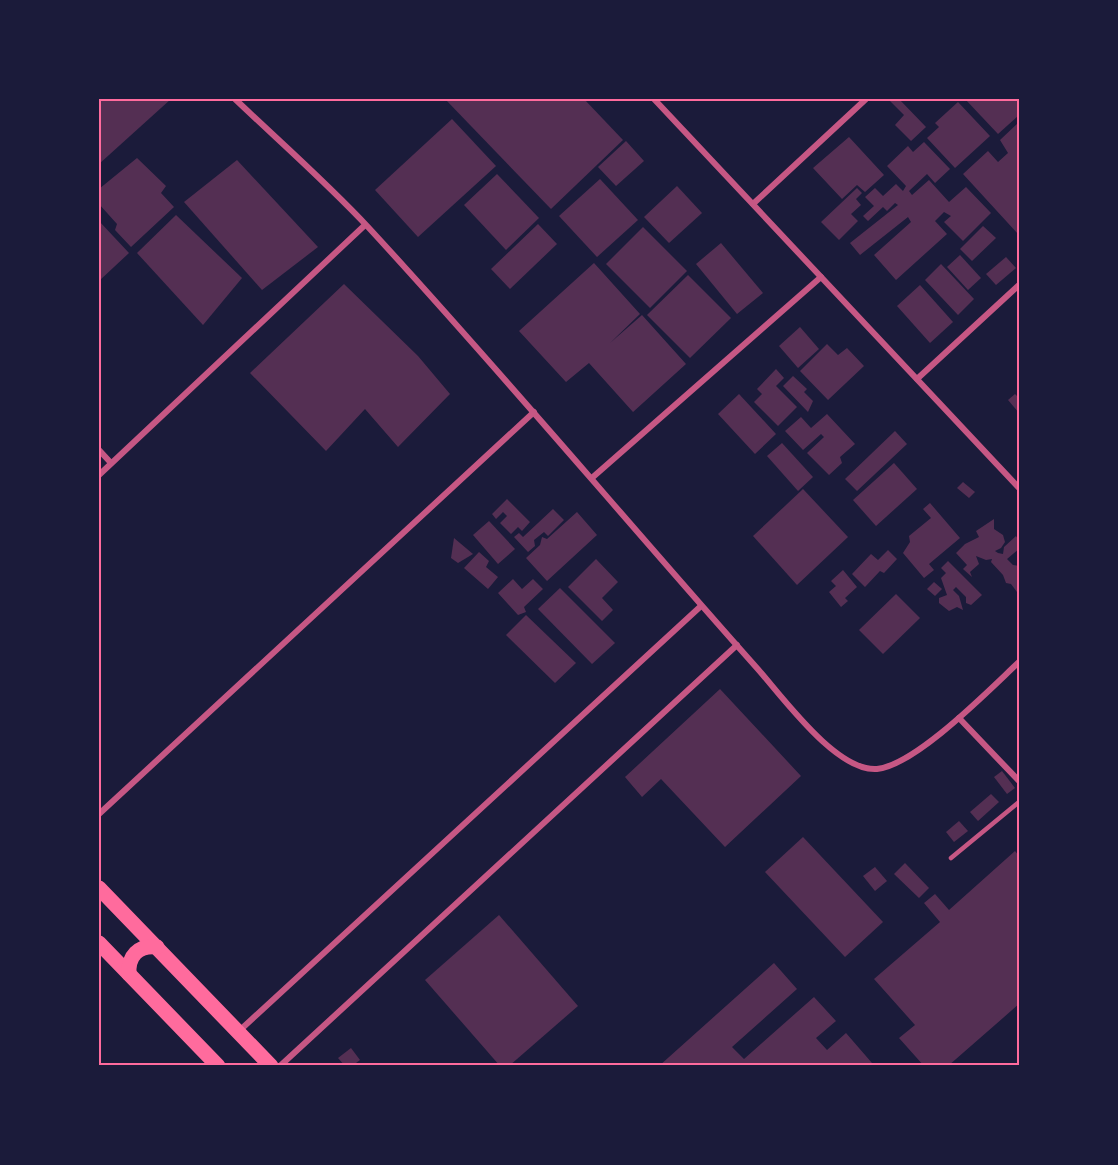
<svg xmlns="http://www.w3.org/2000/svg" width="1118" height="1165" font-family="'Times New Roman',serif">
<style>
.building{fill:#542f53}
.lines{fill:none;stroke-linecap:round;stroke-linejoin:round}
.service{stroke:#c65784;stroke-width:4.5}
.minor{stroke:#c65784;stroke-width:6}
.primary{stroke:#ff6b9d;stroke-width:15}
.neatline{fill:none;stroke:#ff6b9d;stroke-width:2}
</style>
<rect width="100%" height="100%" fill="#1b1b3a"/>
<g class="building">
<polygon points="99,99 171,99 99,164"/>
<polygon points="445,99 584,99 623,140 551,209"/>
<polygon points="888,99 899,99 926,127 911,141 895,125 904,115"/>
<polygon points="965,99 1019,99 1019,115 998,134"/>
<polygon points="958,102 990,136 955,168 927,138 939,127 935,123"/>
<polygon points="452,119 496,166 418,237 375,190"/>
<polygon points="1019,122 1019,235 963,174 988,151 998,162 1008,153 1000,140"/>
<polygon points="849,137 884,175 865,192 857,185 842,199 813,168"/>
<polygon points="626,141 644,161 616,186 598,167"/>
<polygon points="924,142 950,169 935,183 927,174 909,191 912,195 929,180 949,202 966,187 991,213 963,241 944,222 951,216 944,212 935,221 947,234 896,280 874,255 911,222 908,217 860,255 850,243 898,205 895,203 887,211 883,207 868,221 863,216 874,206 865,197 875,188 883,196 896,184 903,191 906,186 887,166 908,146 913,152"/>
<polygon points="137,158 166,186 161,193 174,207 131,247 115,230 117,224 99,204 99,189"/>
<polygon points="237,160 318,247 262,290 184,202"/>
<polygon points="497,174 539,218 506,250 464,205"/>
<polygon points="600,179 638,220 597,257 559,216"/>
<polygon points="677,186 702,213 669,243 644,217"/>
<polygon points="857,188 862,193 856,199 861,205 851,214 858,221 839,240 821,222"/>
<polygon points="176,215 242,278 203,325 137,253"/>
<polygon points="99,221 129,253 99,281"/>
<polygon points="538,224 557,244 510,289 491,269"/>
<polygon points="983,226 996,238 972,261 960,249"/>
<polygon points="643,227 687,271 650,308 606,264"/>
<polygon points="721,243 763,293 737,314 696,264"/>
<polygon points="960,255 981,278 968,290 947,267"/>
<polygon points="1006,257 1016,268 996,285 986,274"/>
<polygon points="594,263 640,314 610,343 642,315 686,364 633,412 589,363 566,382 519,331"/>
<polygon points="941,264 974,299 958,315 925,280"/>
<polygon points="688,275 731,318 690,358 647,315"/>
<polygon points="344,284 418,356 450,394 398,447 365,409 326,451 250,373"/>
<polygon points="920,285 953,322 930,343 897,306"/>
<polygon points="800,327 819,349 798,368 779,346"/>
<polygon points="827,344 838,355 847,348 864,366 828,400 800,371"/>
<polygon points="776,369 784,378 776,386 797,407 778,426 754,402 762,394 757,389"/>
<polygon points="793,376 807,389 804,392 813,401 808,412 783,386"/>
<polygon points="739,394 776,434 755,454 718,414"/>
<polygon points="1015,394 1019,398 1019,413 1008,400"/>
<polygon points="827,414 855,444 840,457 842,463 829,475 807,453 824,437 821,434 803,450 785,431 801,417 811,428"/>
<polygon points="895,431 907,444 857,491 845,479"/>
<polygon points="782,443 813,477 798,491 767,456"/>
<polygon points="894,463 917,489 876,526 853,500"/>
<polygon points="963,482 975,492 969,498 957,488"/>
<polygon points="803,489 848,537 797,585 753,536"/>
<polygon points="507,499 530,522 522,531 518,527 511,534 500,523 507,516 503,512 496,519 492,514"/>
<polygon points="930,503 960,538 929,564 934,570 924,578 903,553 910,542 909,536 931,518 923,509"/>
<polygon points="553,509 564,520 548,536 544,532 534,540 535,546 528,552 514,537 519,533 523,537"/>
<polygon points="577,512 597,535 547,581 526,558 540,545 542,537 547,539"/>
<polygon points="994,519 994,529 1003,535 1005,542 1001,548 995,551 998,553 1003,554 1004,547 1016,536 1019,541 1019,549 1007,559 1013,565 1019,566 1017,592 1011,584 1006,583 1003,575 991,562 992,559 986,560 976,556 979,564 970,572 972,577 963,569 967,565 956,553 965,544 979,537 976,531"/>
<polygon points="489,521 515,549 498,564 473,535"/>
<polygon points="454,538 473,554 458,563 451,558"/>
<polygon points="888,550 897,559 884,573 880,571 865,587 852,574 871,554 878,560"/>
<polygon points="479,552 489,561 486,567 498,577 488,589 464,568"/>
<polygon points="596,559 618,582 602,598 613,610 602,621 568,587"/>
<polygon points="948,561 982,595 971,605 966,603 966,597 956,587 953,590 959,596 963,610 957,607 949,611 939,603 939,598 947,595 941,578 946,573 941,568"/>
<polygon points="843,570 857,587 845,598 848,601 841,607 829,592 836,586 831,581"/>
<polygon points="513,579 522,589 533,579 543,589 524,607 526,612 518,615 498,593"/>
<polygon points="934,582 942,589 935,596 927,589"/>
<polygon points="560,588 615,643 592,664 538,609"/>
<polygon points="896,594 920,618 883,654 859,630"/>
<polygon points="526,615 576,663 555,683 506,635"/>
<polygon points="720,689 801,776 725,847 661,779 642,797 625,777"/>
<polygon points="1002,771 1015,788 1007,794 994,777"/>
<polygon points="991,794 999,802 978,821 970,812"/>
<polygon points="959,821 968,831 954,842 946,832"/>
<polygon points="803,837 883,922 845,957 765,872"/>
<polygon points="1015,851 1019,856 1019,1004 948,1066 924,1066 899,1038 915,1025 874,979 940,922 924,903 935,894 949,910"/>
<polygon points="905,863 929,888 919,898 894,874"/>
<polygon points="875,867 887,881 875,891 863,876"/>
<polygon points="499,915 578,1006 509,1066 500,1066 425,980"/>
<polygon points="774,963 797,989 732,1047 744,1059 814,997 836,1021 816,1038 827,1050 846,1033 872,1063 869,1066 659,1066"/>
<polygon points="351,1048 360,1060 352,1066 345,1066 338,1058"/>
</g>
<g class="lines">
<polyline class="service" points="951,858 1019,802"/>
<g class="minor">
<path d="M235,99C279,141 326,182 368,227C501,371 626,521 756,667C782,696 836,772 877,769C916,765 990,689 1019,662"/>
<polyline points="654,99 1019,488"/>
<polyline points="753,204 866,99"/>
<polyline points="917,379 1019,285"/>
<polyline points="99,450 111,463"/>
<polyline points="99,475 365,225"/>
<polyline points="593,477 821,277"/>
<polyline points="959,718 1019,781"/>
<polyline points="99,814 534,412"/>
<polyline points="238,1032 701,606"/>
<polyline points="280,1066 737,645"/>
</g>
<g class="primary">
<polyline points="99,888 271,1066"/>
<polyline points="99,943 218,1066"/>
<path d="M129,974C128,956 138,945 157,947"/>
</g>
</g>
<rect width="1118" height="1165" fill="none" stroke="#1b1b3a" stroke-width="201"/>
<rect x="100" y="100" width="918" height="964" class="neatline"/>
</svg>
